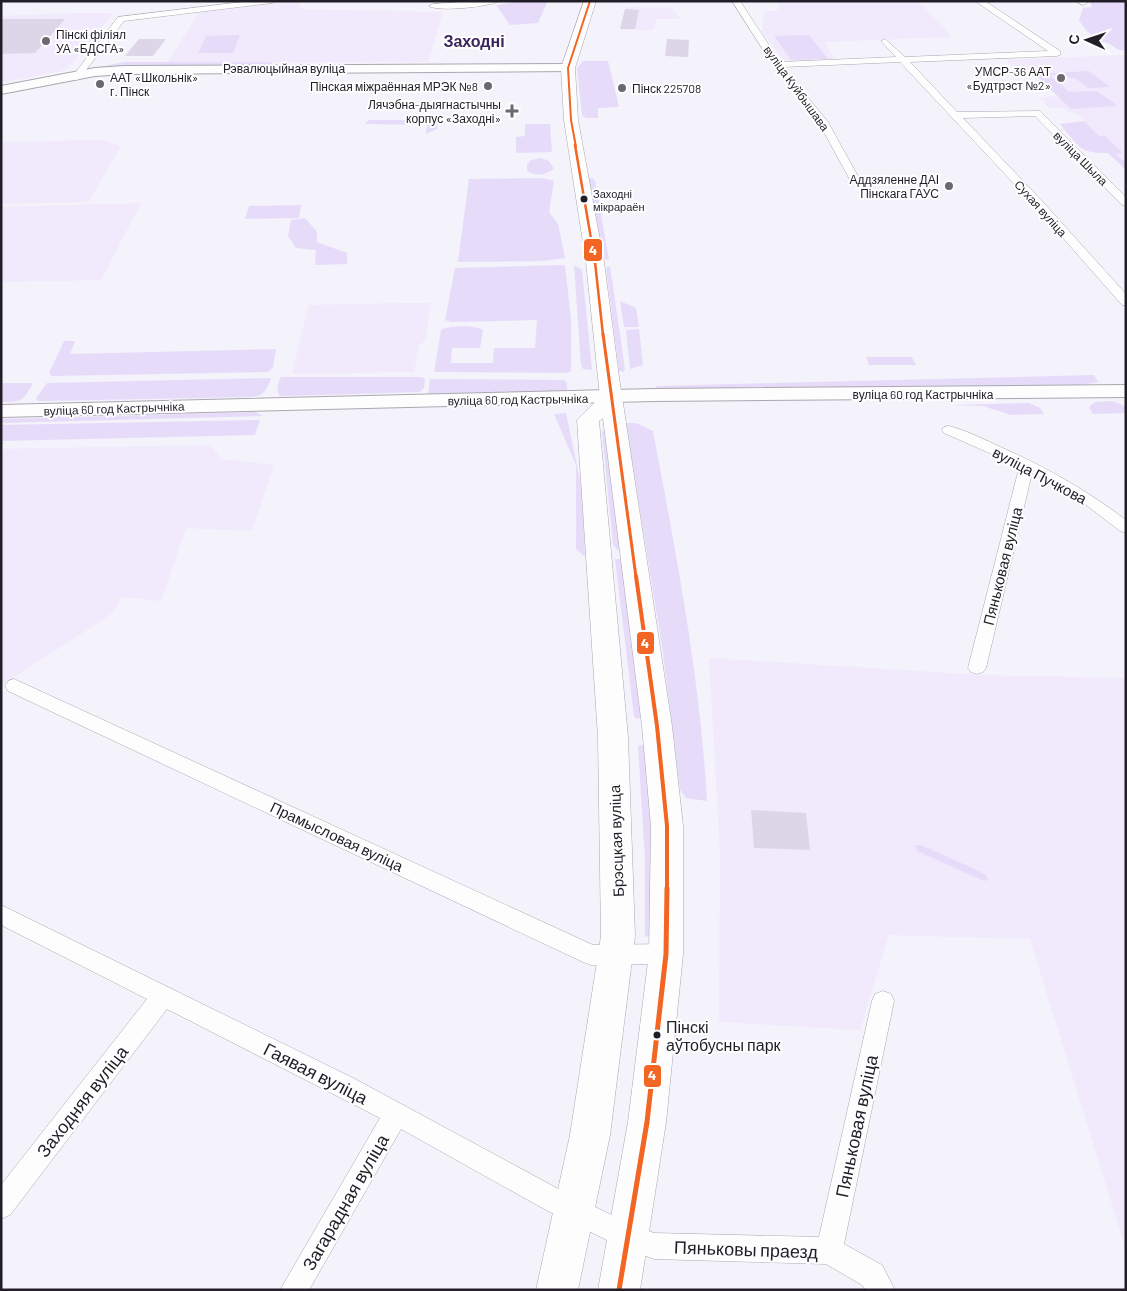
<svg xmlns="http://www.w3.org/2000/svg" width="1127" height="1291" font-family="Barlow,sans-serif">
<style>
.built{fill:#f0eafc}
.green{fill:#e6dcfa}
.building{fill:#ddd6e8}
.lines{fill:none;stroke-linecap:round;stroke-linejoin:round}
.street-casing{stroke:#aaa8af;stroke-width:1}
.secondary-casing{stroke:#aaa8af;stroke-width:2}
.primary-casing{stroke:#aaa8af;stroke-width:1}
.street{fill:#fdfdfe;fill-rule:evenodd}
.secondary{fill:#fdfdfe;fill-rule:evenodd}
.primary{fill:#fdfdfe;fill-rule:evenodd}
.bus-1-far4-casing{stroke:#fefefe;stroke-width:4}
.bus-1-far3-casing{stroke:#fefefe;stroke-width:5}
.bus-1-far2-casing{stroke:#fefefe;stroke-width:6}
.bus-1-far1-casing{stroke:#fefefe;stroke-width:8}
.bus-1-casing{stroke:#fefefe;stroke-width:9}
.bus-1-far4{stroke:#f26522;stroke-width:2}
.bus-1-far3{stroke:#f26522;stroke-width:2.5}
.bus-1-far2{stroke:#f26522;stroke-width:3}
.bus-1-far1{stroke:#f26522;stroke-width:4}
.bus-1{stroke:#f26522;stroke-width:5}
.poi-dot{fill:#6b6871;stroke:#fefefe;stroke-width:2}
.bus-dot{fill:#211e27;stroke:#fefefe;stroke-width:2}
.labels{text-anchor:middle;dominant-baseline:central;stroke-width:4;stroke-linejoin:round;paint-order:stroke}
.far-bus-label{font-size:11px;fill:#211e27;stroke:#fefefe;text-anchor:start}
.far-poi-label{font-size:12px;fill:#211e27;stroke:#fefefe;text-anchor:end}
.far-street-label{font-size:12px;fill:#211e27;stroke:#fefefe}
.street-label{font-size:15px;fill:#211e27;stroke:#fefefe}
.far-district-label{font-size:16px;font-weight:bold;fill:#3c235d;stroke:#fefefe}
.near-bus-label{font-size:16px;fill:#211e27;stroke:#fefefe;text-anchor:start}
.near-street-label{font-size:18px;fill:#211e27;stroke:#fefefe}
.line-badge{stroke:#fefefe;stroke-width:2}
.badge-label{font-size:14px;text-anchor:middle;font-weight:bold;fill:#fff}
</style>
<rect width="100%" height="100%" fill="#f4f2fa"/>
<g class="built">
<polygon points="282,1 297,1 303,9 443,12 428,62 167,63 200,11"/>
<polygon points="779,1 917,1 944,27 951,37 824,42 836,61 790,62 782,58 762,32 764,11 777,11"/>
<polygon points="626,7 672,8 680,19 656,19 654,29 647,31 620,29"/>
<polygon points="75,13 113,13 69,67 62,71 1,83 1,16"/>
<polygon points="1126,55 1126,163 1116,153 1122,153 1099,136 1077,114 1061,108 1049,108 1039,98 1058,96 1035,74 1020,74 1006,60"/>
<polygon points="102,140 121,146 88,202 1,204 1,142"/>
<polygon points="141,203 101,280 1,282 1,207"/>
<polygon points="406,303 431,303 425,341 419,345 414,372 292,374 309,305"/>
<polygon points="210,445 222,459 274,465 252,531 186,528 161,601 121,597 114,611 106,618 1,685 1,449"/>
<polygon points="709,658 982,675 1126,678 1126,1250 1030,939 889,935 860,1030 719,1022 720,851"/>
</g>
<g class="green">
<polygon points="525,1 548,1 538,23 510,25 496,5"/>
<path d="M1090,1H1126V50C1114,51 1116,46 1107,43C1094,39 1086,32 1079,20L1083,8L1092,7Z"/>
<polygon points="240,35 233,53 198,53 206,36"/>
<polygon points="809,35 828,59 791,60 774,36"/>
<polygon points="583,61 608,61 619,107 598,108 598,118 586,118 582,115 577,68"/>
<polygon points="124,62 272,62 270,66 84,70"/>
<polygon points="1089,71 1110,87 1088,88 1075,78 1070,78 1065,74 1050,75 1069,92 1096,91 1116,104 1115,106 1071,109 1035,74"/>
<polygon points="369,120 432,120 438,121 437,129 426,134 427,125 365,124"/>
<path d="M1084,121L1099,136H1105L1123,153L1116,154L1126,163V170L1108,153C1079,154 1077,144 1060,124Z"/>
<polygon points="525,124 550,124 552,152 516,153 516,137 525,136"/>
<path d="M541,158L549,161L554,169C545,175 537,177 527,171V165L531,160Z"/>
<polygon points="588,177 595,180 609,260 602,258"/>
<polygon points="543,178 554,181 549,212 558,224 565,258 543,261 458,262 469,179"/>
<polygon points="301,205 299,218 245,219 249,206"/>
<polygon points="305,218 317,232 317,242 347,253 347,264 315,265 316,250 296,248 288,236 291,220"/>
<path d="M565,265L571,320V371L567,373L434,372L441,330C451,325 473,325 483,330L480,348H452L451,363H493L494,348H535L537,320L451,322L445,320L455,268Z"/>
<polygon points="574,265 582,270 592,370 583,369 581,365"/>
<polygon points="610,266 625,369 624,372 619,371 606,268"/>
<polygon points="620,301 636,308 639,327 624,327"/>
<polygon points="639,329 643,365 630,369 626,330"/>
<polygon points="64,341 75,341 70,354 276,349 273,368 267,372 52,376 49,373"/>
<polygon points="866,357 912,357 916,365 869,365"/>
<polygon points="1094,375 1098,382 1068,387 861,389 761,387 656,390 656,386"/>
<path d="M281,377H422L425,379L424,388L419,392L285,396H280C275,389 278,384 281,377Z"/>
<path d="M271,378C268,388 264,396 252,397L44,401H38L36,398L47,383Z"/>
<polygon points="430,379 564,380 567,383 567,392 428,394"/>
<path d="M33,383C23,401 22,402 1,402V383Z"/>
<polygon points="1112,401 1125,406 1126,413 1093,414 1089,407 1095,402"/>
<polygon points="1029,403 1040,408 1044,414 1011,415 983,406 951,405"/>
<polygon points="255,412 263,416 1,423 1,419"/>
<polygon points="566,413 582,490 585,557 576,549 576,465 554,414"/>
<polygon points="260,420 255,435 1,441 1,425"/>
<path d="M626,423H636L653,431C676,553 700,676 707,801L686,798L680,790L663,653Z"/>
<polygon points="604,430 608,430 622,548 617,550 613,544 602,432"/>
<polygon points="615,559 620,559 622,563 641,717 637,719 634,716"/>
<polygon points="643,745 645,750 653,859 649,936 647,937 645,936 645,860 638,746"/>
<polygon points="915,845 921,845 979,871 986,875 988,880 984,881 917,851"/>
</g>
<g class="building">
<polygon points="625,9 639,10 635,29 620,29"/>
<polygon points="1,19 65,19 35,53 1,54"/>
<polygon points="139,39 166,39 153,56 125,56"/>
<polygon points="667,39 689,40 688,57 665,56"/>
<polygon points="751,810 806,813 810,850 754,848"/>
</g>
<g class="lines">
<g class="street-casing">
<g id="street">
<polygon points="250,1 276,1 272,3 124,21 79,79 76,80 72,77 118,17"/>
<path d="M475,1H499C489,7 438,12 429,6L433,4Z"/>
<polygon points="732,1 740,1 780,62 896,57 881,41 885,39 905,57 1048,51 975,1 985,1 1060,51 1060,55 1057,56 910,62 957,112 1040,111 1126,197 1126,206 1122,205 1035,116 963,118 1042,201 1126,294 1126,306 1122,305 1034,205 900,62 783,67 828,122 859,178 854,181 850,180 819,123 774,67"/>
<polygon points="1075,1 1086,1 1087,3 1083,5"/>
<path d="M949,426C965,430 981,438 996,445C1042,465 1085,489 1126,520V533L1120,531L1081,501L1032,473L986,668L983,672L977,674L971,672L968,668L1018,472L1021,467L944,433L942,430L944,427Z"/>
<polygon points="14,679 593,945 666,944 674,947 677,954 674,961 666,964 591,965 583,962 8,691 5,686 8,681"/>
<polygon points="1,905 355,1079 564,1192 626,1222 654,1233 819,1237 872,1001 875,994 883,991 891,994 894,1001 844,1244 882,1265 895,1290 866,1290 862,1285 826,1264 654,1259 611,1242 546,1210 401,1129 309,1290 280,1290 380,1118 167,1009 10,1215 1,1219 1,1185 147,999 1,925"/>
</g>
</g>
<g class="secondary-casing">
<g id="secondary">
<polygon points="568,64 574,68 572,71 124,74 95,76 1,94 1,86 95,68 124,66"/>
<polygon points="1126,385 1126,397 654,401 1,417 1,405 654,389"/>
</g>
</g>
<g class="primary-casing">
<polygon id="primary" points="584,1 596,1 575,68 578,120 604,262 619,377 672,726 683,826 683,954 666,1122 640,1290 598,1290 628,1122 649,954 651,826 642,726 603,418 599,421 628,737 635,936 610,1135 578,1290 536,1290 570,1135 601,936 598,737 577,420 600,397 586,262 564,120 561,68"/>
</g>
<use href="#street" class="street"/>
<use href="#secondary" class="secondary"/>
<use href="#primary" class="primary"/>
<g class="bus-1-far4-casing">
<polyline id="bus-1-far4" points="576,147 571,120 568,68 590,1"/>
</g>
<g class="bus-1-far3-casing">
<polyline id="bus-1-far3" points="575,145 595,262 603,335"/>
</g>
<g class="bus-1-far2-casing">
<polyline id="bus-1-far2" points="603,334 636,577"/>
</g>
<g class="bus-1-far1-casing">
<polyline id="bus-1-far1" points="636,576 657,726 667,826 667,890"/>
</g>
<g class="bus-1-casing">
<polyline id="bus-1" points="619,1290 647,1122 666,954 667,888"/>
</g>
<use href="#bus-1-far4" class="bus-1-far4"/>
<use href="#bus-1-far3" class="bus-1-far3"/>
<use href="#bus-1-far2" class="bus-1-far2"/>
<use href="#bus-1-far1" class="bus-1-far1"/>
<use href="#bus-1" class="bus-1"/>
</g>
<g class="poi-dot">
<circle cx="46" cy="41" r="5"/>
<circle cx="1061" cy="78" r="5"/>
<circle cx="100" cy="84" r="5"/>
<circle cx="488" cy="86" r="5"/>
<circle cx="622" cy="88" r="5"/>
<path d="M509.5 103.5h5v5h5v5h-5v5h-5v-5h-5v-5h5z"/>
<circle cx="949" cy="186" r="5"/>
</g>
<g class="bus-dot">
<circle cx="584" cy="199" r="4.5"/>
<circle cx="657" cy="1035" r="4.5"/>
</g>
<g class="labels">
<g class="far-bus-label">
<text x="593" y="193">Заходні<tspan x="593" dy="13">мікрараён</tspan></text>
</g>
<g class="far-poi-label">
<text x="56" y="34" text-anchor="start">Пінскі філіял<tspan x="56" dy="14">УА «БДСГА»</tspan></text>
<text x="1051" y="71">УМСР-36 ААТ<tspan x="1051" dy="14">«Будтрэст №2»</tspan></text>
<text x="110" y="77" text-anchor="start">ААТ «Школьнік»<tspan x="110" dy="14">г. Пінск</tspan></text>
<text x="478" y="86">Пінская міжраённая МРЭК №8</text>
<text x="632" y="88" text-anchor="start">Пінск 225708</text>
<text x="501" y="104">Лячэбна-дыягнастычны<tspan x="501" dy="14">корпус «Заходні»</tspan></text>
<text x="939" y="179">Аддзяленне ДАІ<tspan x="939" dy="14">Пінскага ГАУС</tspan></text>
</g>
<g class="far-street-label">
<text x="284" y="68">Рэвалюцыйная вуліца</text>
<text transform="translate(797 88) rotate(54)">вуліца Куйбышава</text>
<text transform="translate(1081 158) rotate(45)">вуліца Шыла</text>
<text transform="translate(1041 208) rotate(48)">Сухая вуліца</text>
<text x="923" y="394">вуліца 60 год Кастрычніка</text>
<text transform="translate(518 399) rotate(-1)">вуліца 60 год Кастрычніка</text>
<text transform="translate(114 408) rotate(-2)">вуліца 60 год Кастрычніка</text>
</g>
<g class="street-label">
<text transform="translate(1040 475) rotate(28)">вуліца Пучкова</text>
<text transform="translate(1002 566) rotate(-76)">Пяньковая вуліца</text>
<text transform="translate(337 836) rotate(25)">Прамысловая вуліца</text>
<text transform="translate(616 841) rotate(-92)">Брэсцкая вуліца</text>
</g>
<g class="far-district-label">
<text x="474" y="40">Заходні</text>
</g>
<g class="near-bus-label">
<text x="666" y="1026">Пінскі<tspan x="666" dy="18">аўтобусны парк</tspan></text>
</g>
<g class="near-street-label">
<text transform="translate(316 1073) rotate(27)">Гаявая вуліца</text>
<text transform="translate(82 1101) rotate(-52)">Заходняя вуліца</text>
<text transform="translate(856 1126) rotate(-78)">Пяньковая вуліца</text>
<text transform="translate(345 1202) rotate(-60)">Загарадная вуліца</text>
<text transform="translate(746 1249) rotate(2)">Пяньковы праезд</text>
</g>
</g>
<g class="line-badge">
<rect x="583" y="238" width="20" height="24" rx="5" fill="#f26522"/>
<rect x="636" y="631" width="19" height="24" rx="5" fill="#f26522"/>
<rect x="643" y="1064" width="19" height="24" rx="5" fill="#f26522"/>
</g>
<g class="badge-label">
<text x="593" y="255">4</text>
<text x="645" y="648">4</text>
<text x="652" y="1080">4</text>
</g>
<rect width="1127" height="1291" fill="none" stroke="#211e27" stroke-width="5"/>
<g transform="translate(1087 40) rotate(273)" stroke="#fefefe" stroke-width="4" paint-order="stroke">
<path d="M0-4L9 19L0 12L-9 19Z" fill="#211e27"/>
<text y="-8" font-size="14" font-weight="bold" text-anchor="middle" fill="#211e27">С</text>
</g>
</svg>
